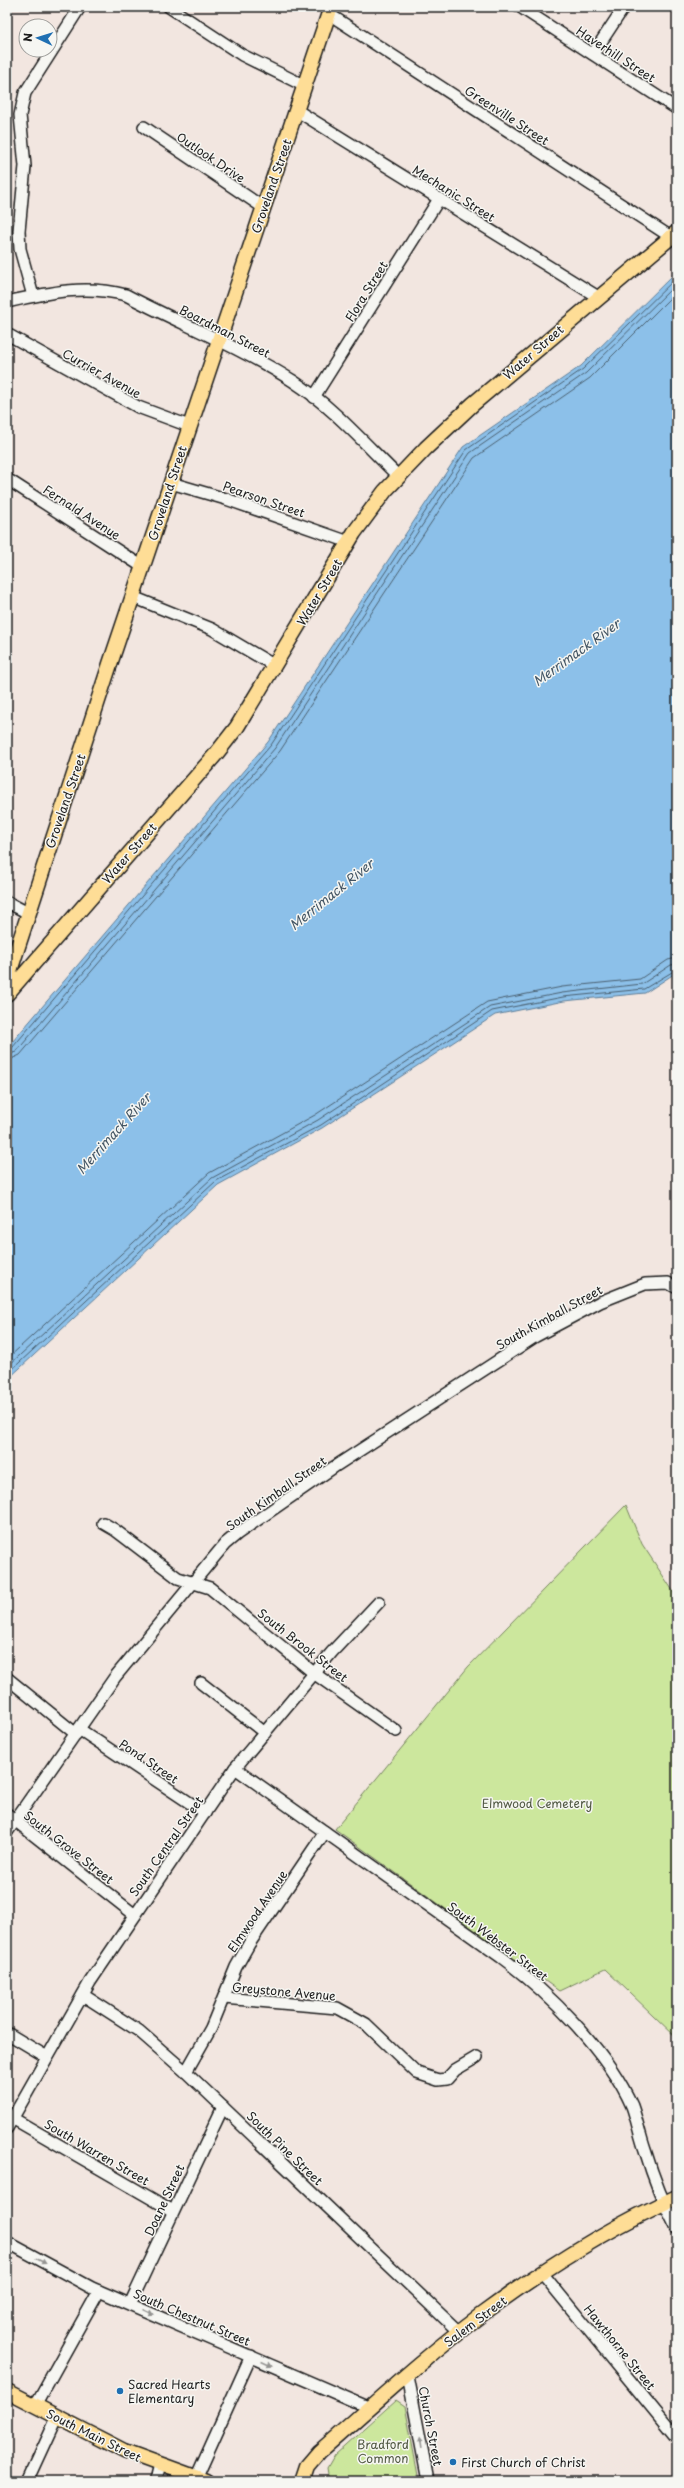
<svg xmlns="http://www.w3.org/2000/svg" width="684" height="2488" font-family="'Playpen Sans',sans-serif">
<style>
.green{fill:#cce79d;stroke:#74825c}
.water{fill:#8cc0e9;stroke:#5f7e97}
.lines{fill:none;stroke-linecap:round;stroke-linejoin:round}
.shore{stroke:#495e6e;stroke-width:1}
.minor-casing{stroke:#1c1c1c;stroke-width:14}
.major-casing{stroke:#1c1c1c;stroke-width:17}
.minor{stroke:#f6f6f2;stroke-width:11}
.major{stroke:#fedd96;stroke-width:14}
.oneway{fill:#949492}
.poi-dot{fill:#1f6fb2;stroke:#f6f6f2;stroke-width:1.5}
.labels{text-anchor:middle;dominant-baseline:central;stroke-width:3;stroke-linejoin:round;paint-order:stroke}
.street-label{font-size:12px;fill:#1c1c1c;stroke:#f6f6f2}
.park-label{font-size:12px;fill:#515943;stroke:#f6f6f2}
.poi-label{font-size:12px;fill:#1c1c1c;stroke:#f6f6f2;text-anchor:start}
.water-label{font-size:13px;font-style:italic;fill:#435564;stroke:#f6f6f2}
</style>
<rect width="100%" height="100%" fill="#f2e6e0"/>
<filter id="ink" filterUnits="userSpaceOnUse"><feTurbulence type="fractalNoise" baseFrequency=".025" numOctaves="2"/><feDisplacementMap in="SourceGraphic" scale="8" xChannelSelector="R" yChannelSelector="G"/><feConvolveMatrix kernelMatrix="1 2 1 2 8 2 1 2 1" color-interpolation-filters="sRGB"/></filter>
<g filter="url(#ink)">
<g class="green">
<polygon points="626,1505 642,1544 677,1597 677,2038 605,1969 559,1991 335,1829 468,1667"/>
<polygon points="396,2400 405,2406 419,2481 329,2481 327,2469 335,2455"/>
</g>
<polygon class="water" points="677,271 677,972 645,993 564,1001 495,1015 322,1128 218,1185 7,1380 7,1048 268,742 463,447 581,366"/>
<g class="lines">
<g class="shore">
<polyline points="7,1050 12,1048 271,745 466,450 583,369 677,277"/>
<polyline points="7,1055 16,1052 275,748 470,453 586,373 677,283"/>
<polyline points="7,1061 20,1055 280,751 474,458 590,378 677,291"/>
<polyline points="7,1359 209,1173 315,1115 487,1002 562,987 640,979 668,960 677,958"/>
<polyline points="7,1367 212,1178 318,1120 490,1007 562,993 642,984 671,965 677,964"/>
<polyline points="7,1374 216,1181 321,1125 492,1011 563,997 644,989 677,969"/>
</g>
<g class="minor-casing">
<g id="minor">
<polyline points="169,7 242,55 305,86"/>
<polyline points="520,7 677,109"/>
<polyline points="329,14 671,237"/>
<polyline points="593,54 624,7"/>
<polyline points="296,110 598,297"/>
<polyline points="144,127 264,208"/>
<polyline points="33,296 20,249 19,231 25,166 20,115 25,93 80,7"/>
<path d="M7,302C47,293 85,284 126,295C181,324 240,347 293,381C333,407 365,444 399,477"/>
<polyline points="7,334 138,407 189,426"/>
<polyline points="314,397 439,199"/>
<polyline points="7,479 143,567"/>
<polyline points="171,483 226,499 349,542"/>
<polyline points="133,597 212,629 275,666"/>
<polyline points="7,902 28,913"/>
<polyline points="103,1523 115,1530 178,1578 210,1588 315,1674 396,1731"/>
<polyline points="7,1678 76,1734"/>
<polyline points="201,1683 265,1733"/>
<polyline points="79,1729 205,1813"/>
<path d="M235,1768L501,1957C548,1992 608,2051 632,2106C637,2120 640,2136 645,2150C653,2177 663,2203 677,2229"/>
<polyline points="7,1814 135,1915"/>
<polyline points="7,1832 115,1677 225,1544 237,1534 334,1467 536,1336 600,1302 645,1284 668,1283 677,1288"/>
<polyline points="83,1995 139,2031 186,2072 459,2332"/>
<polyline points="224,1998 337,2008 366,2024 417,2073 438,2080 447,2079 455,2070 477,2057"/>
<polyline points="7,2033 47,2057"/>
<polyline points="186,2072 211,2028 236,1967 249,1944 325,1832"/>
<polyline points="7,2115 173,2211"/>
<polyline points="7,2128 90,1982 235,1768 332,1652 379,1602"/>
<polyline points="7,2242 92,2288 370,2408"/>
<polyline points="542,2273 677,2438"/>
<polyline points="130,2304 223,2107"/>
<polyline points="408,2376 428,2481"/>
<polyline points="35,2406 99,2291"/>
<polyline points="196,2478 251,2356"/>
<polyline points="28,2481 57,2418"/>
<polyline points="155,2481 159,2465"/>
</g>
</g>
<g class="major-casing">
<g id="major">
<polyline points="7,980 110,664 331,7"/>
<polyline points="7,994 216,754 237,727 354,533 385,491 426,448 473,404 677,232"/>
<polyline points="7,2391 124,2451 206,2481"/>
<path d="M302,2481L307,2466L319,2452C372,2406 424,2357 481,2315C542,2270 608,2228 677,2197"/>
</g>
</g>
<use href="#minor" class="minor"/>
<use href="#major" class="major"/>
</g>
<defs><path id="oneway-solid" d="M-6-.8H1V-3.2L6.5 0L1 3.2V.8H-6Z"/></defs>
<g class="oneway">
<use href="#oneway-solid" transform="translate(41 2261) rotate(28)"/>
<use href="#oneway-solid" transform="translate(148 2312) rotate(24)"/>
<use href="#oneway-solid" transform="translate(267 2364) rotate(24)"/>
<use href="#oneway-solid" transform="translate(421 2443) rotate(-99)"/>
</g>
</g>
<g class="poi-dot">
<circle cx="120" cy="2391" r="4"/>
<circle cx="453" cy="2462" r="4"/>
</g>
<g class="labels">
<g class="street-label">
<text transform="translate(616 54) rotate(33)">Haverhill Street</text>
<text transform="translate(507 115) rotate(33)">Greenville Street</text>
<text transform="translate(211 157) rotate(34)">Outlook Drive</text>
<text transform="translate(271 186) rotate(-71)">Groveland Street</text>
<text transform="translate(454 193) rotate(32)">Mechanic Street</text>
<text transform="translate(366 291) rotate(-58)">Flora Street</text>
<text transform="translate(225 331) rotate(27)">Boardman Street</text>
<text transform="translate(533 352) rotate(-41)">Water Street</text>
<text transform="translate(102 373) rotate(29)">Currier Avenue</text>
<text transform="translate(167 493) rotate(-72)">Groveland Street</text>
<text transform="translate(264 499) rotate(19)">Pearson Street</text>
<text transform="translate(82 512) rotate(33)">Fernald Avenue</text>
<text transform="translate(319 592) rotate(-59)">Water Street</text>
<text transform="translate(65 801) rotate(-71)">Groveland Street</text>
<text transform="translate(129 853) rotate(-49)">Water Street</text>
<text transform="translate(549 1317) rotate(-29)">South Kimball Street</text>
<text transform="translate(276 1493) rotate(-35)">South Kimball Street</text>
<text transform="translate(303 1645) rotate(38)">South Brook Street</text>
<text transform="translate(149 1761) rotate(34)">Pond Street</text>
<text transform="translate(166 1846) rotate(-55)">South Central Street</text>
<text transform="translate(69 1847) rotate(38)">South Grove Street</text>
<text transform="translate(257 1911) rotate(-56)">Elmwood Avenue</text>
<text transform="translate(498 1941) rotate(37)">South Webster Street</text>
<text transform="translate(284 1991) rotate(5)">Greystone Avenue</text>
<text transform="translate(285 2148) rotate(44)">South Pine Street</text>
<text transform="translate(97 2152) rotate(30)">South Warren Street</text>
<text transform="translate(164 2200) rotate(-65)">Doane Street</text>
<text transform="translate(192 2317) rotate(23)">South Chestnut Street</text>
<text transform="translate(475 2321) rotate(-37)">Salem Street</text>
<text transform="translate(620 2347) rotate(51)">Hawthorne Street</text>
<text transform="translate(431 2426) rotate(79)">Church Street</text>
<text transform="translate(94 2435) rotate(26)">South Main Street</text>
</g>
<g class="park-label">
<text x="537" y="1803">Elmwood Cemetery</text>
<text x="383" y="2444">Bradford<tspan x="383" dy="14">Common</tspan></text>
</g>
<g class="poi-label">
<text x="128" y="2384">Sacred Hearts<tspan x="128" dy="14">Elementary</tspan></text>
<text x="461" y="2462">First Church of Christ</text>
</g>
<g class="water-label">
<text transform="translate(576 652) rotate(-36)">Merrimack River</text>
<text transform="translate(331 894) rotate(-39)">Merrimack River</text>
<text transform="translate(113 1133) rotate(-48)">Merrimack River</text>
</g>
</g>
<rect width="684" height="2488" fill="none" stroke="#f6f6f2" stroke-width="24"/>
<rect x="12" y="12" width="660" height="2464" fill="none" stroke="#1c1c1c" stroke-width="1.5" filter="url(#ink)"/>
<g transform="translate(38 38) rotate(274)"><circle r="19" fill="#f6f6f2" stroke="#9f9f9c"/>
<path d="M0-3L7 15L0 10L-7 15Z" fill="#1f6fb2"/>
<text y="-6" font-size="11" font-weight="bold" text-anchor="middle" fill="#1c1c1c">N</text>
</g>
</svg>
